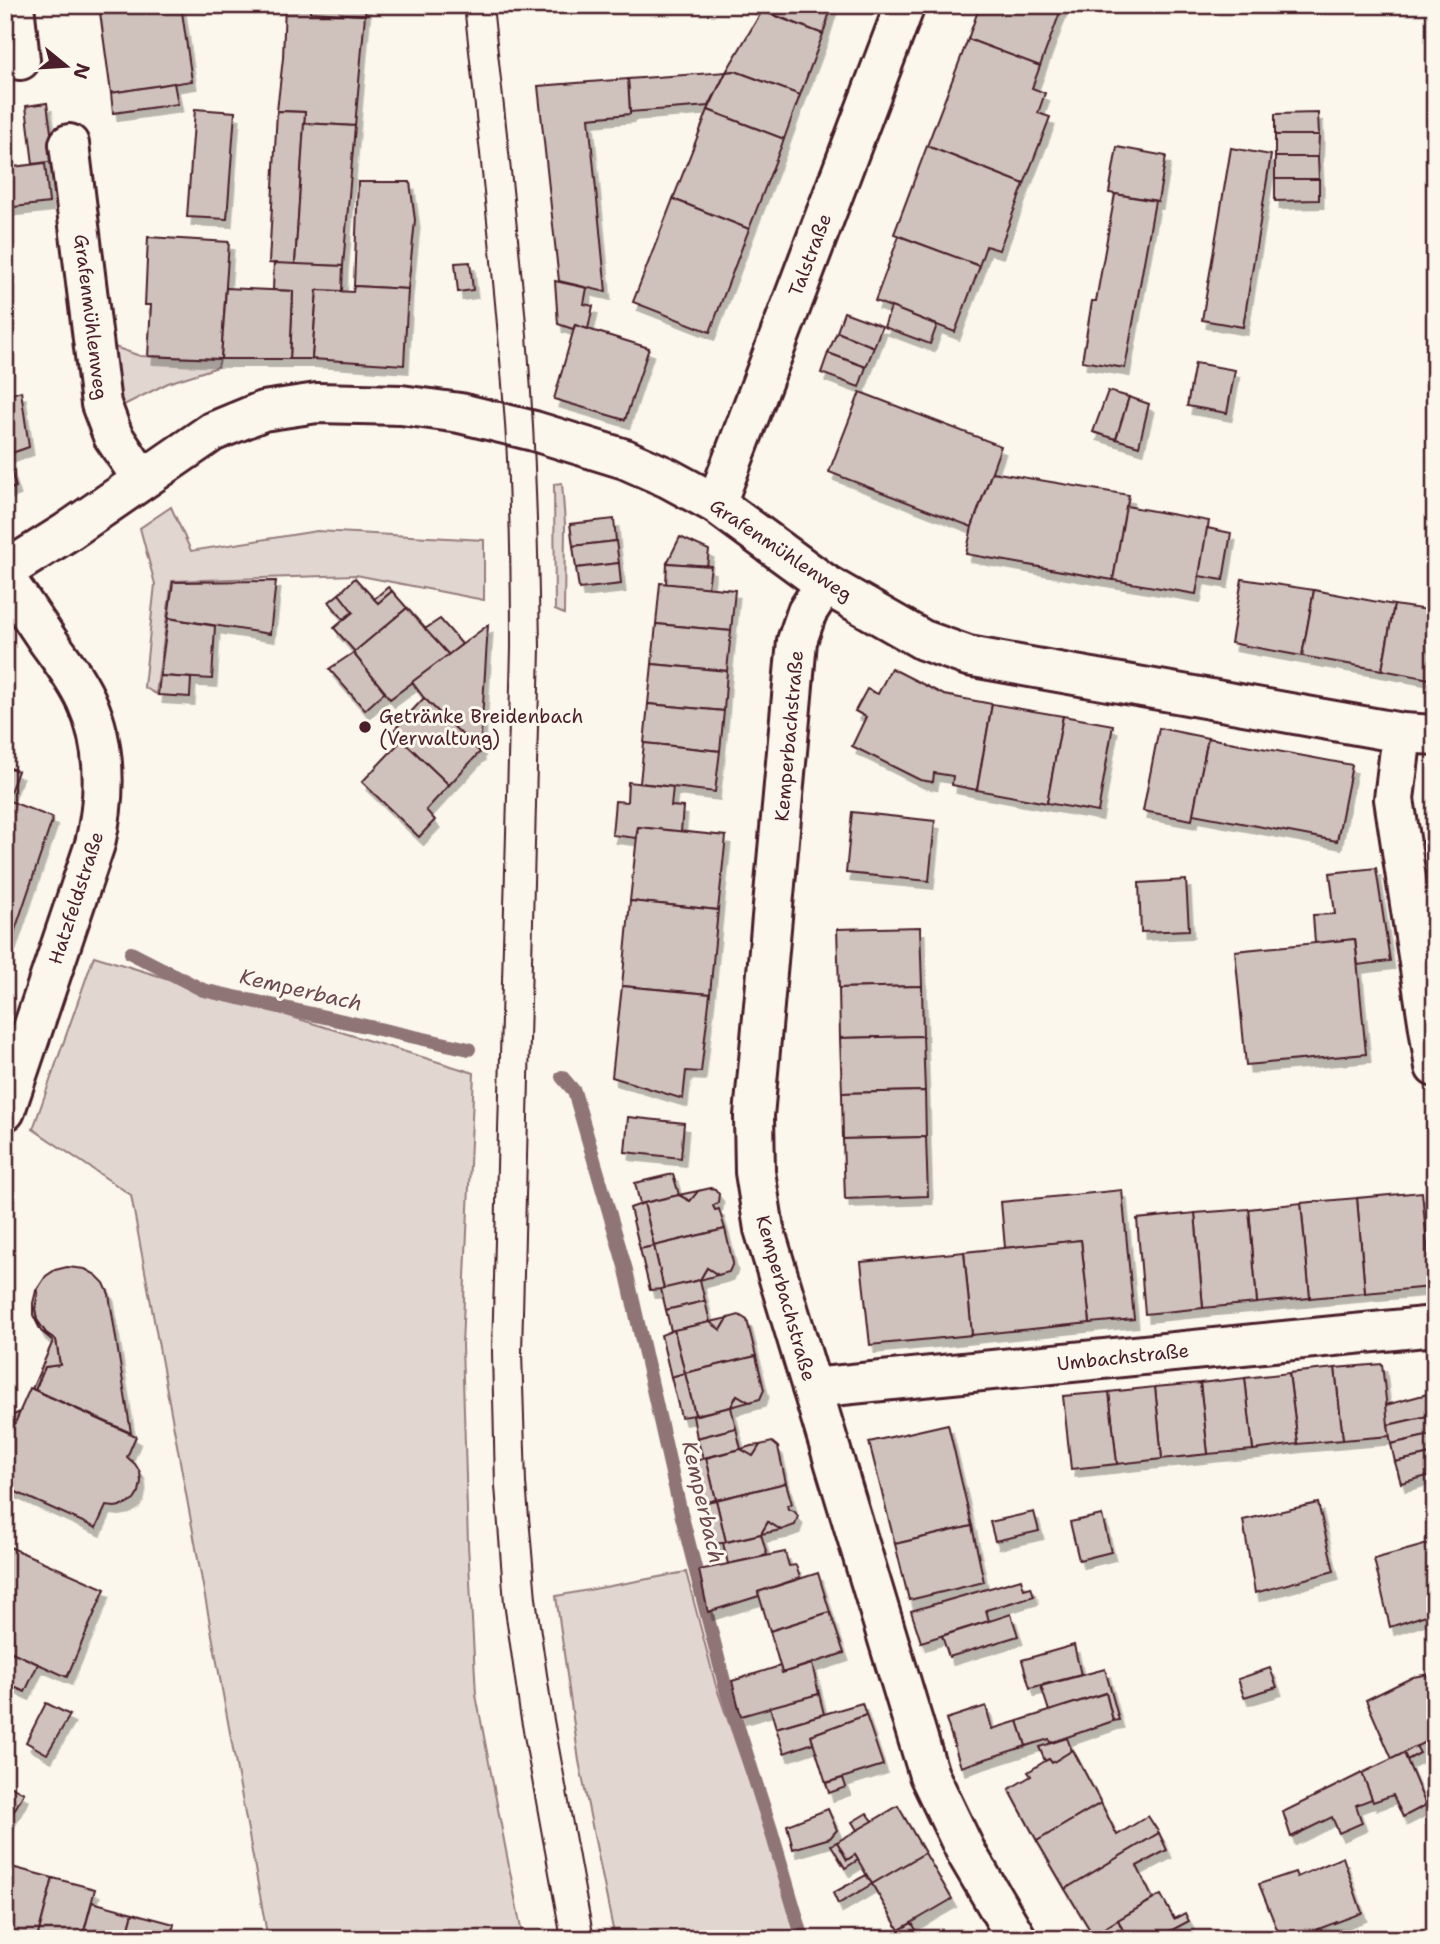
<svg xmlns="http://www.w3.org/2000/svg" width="1440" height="1944" font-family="'Shantell Sans',sans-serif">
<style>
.green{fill:#e2d7d0;stroke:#967b7e;stroke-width:2}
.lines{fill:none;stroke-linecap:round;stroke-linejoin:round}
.stream{stroke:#907477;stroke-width:14}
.building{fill:#cfc2bc;stroke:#4a1f2b;stroke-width:2;filter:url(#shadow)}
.minor-casing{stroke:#4a1f2b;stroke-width:44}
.minor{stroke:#fbf7ec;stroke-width:38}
.tram{stroke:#4a1f2b;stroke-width:2}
.poi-dot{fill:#4a1f2b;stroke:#fbf7ec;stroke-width:2.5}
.labels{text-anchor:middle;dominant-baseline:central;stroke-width:6;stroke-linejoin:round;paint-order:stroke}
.street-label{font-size:19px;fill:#4a1f2b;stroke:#fbf7ec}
.poi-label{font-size:19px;fill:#4a1f2b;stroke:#fbf7ec;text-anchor:start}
.water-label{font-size:21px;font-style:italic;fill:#6d4a51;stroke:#fbf7ec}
</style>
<defs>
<filter id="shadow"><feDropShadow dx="4.5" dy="8" stdDeviation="0" flood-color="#0004"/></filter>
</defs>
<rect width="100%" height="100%" fill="#fbf7ec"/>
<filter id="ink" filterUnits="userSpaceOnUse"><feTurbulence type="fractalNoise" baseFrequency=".0143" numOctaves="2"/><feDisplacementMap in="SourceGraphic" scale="14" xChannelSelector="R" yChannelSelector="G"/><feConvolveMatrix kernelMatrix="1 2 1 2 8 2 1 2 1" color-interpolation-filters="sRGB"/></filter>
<g filter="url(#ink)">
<g class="green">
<polygon points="112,346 140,356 220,359 218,367 168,383 122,406"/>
<polygon points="562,483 565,524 564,614 555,610 554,484"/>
<polygon points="171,507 191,551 317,531 484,540 484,600 356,575 172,581 156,694 144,687 155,584 140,528"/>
<polygon points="94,956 474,1073 462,1345 468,1544 476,1695 523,1939 268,1939 131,1195 33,1129"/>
<polygon points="686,1572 716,1686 767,1832 797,1939 615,1939 579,1761 556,1596"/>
</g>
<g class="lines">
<g class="stream">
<polyline points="131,953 203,990 469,1049"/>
<polyline points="562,1077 574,1091 626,1270 680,1509 727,1693 771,1830 803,1939"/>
</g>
</g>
<g class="building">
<polygon points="99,5 181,5 192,81 111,93"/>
<polygon points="285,5 311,5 310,12 365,15 355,126 304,123 305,112 277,111 283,58"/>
<polygon points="311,5 366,5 365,15 310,12"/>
<polygon points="749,5 832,5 823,34"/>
<polygon points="980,5 1057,5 1062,7 1040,66 968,39"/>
<polygon points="762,11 823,34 800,95 735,71 726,72"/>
<polygon points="968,39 1040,66 1032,88 1045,93 1038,113 1050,117 1024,184 927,146"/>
<polygon points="735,71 800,95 784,139 708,110 726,72"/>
<polygon points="726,72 709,106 630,112 628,79"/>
<polygon points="628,79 630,114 589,118 606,292 559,281 538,86"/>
<polygon points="174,83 178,104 113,113 111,93"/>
<polygon points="47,103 55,161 33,164 26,106"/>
<polygon points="195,109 235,112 227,219 187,217"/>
<polygon points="708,110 784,139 749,229 673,199"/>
<polygon points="277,111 305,112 295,265 269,263"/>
<polygon points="1318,113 1319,135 1275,135 1275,114"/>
<polygon points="304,123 355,126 343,266 295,265"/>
<polygon points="1275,135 1319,135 1318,157 1275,157"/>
<polygon points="927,146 1024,184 999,250 986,246 979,266 894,234"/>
<polygon points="1117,147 1166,156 1158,201 1109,193"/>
<polygon points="1231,148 1271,155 1243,327 1202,320"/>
<polygon points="1275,157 1318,157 1319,179 1275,179"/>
<polygon points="45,163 49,203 5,208 5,168"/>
<polygon points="1275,179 1319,179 1319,200 1275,201"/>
<polygon points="358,182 410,182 415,220 408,289 354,286"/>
<polygon points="1115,194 1155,201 1125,368 1082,361 1092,301 1096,301"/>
<polygon points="673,199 749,229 710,332 633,302"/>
<polygon points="899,236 980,266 955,332 875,301"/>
<polygon points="148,237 229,242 221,359 148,356 151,305 145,305"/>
<polygon points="470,262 473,290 458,292 455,263"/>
<polygon points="274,263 343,266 342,291 317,290 312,359 290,359 293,291 273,290"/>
<polygon points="555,281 587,288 584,304 593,306 588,329 575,325 573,329 558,324"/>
<polygon points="354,286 408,289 404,365 312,359 317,290 353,292"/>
<polygon points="226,288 293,291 290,359 221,359"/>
<polygon points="891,307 937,325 930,344 884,327"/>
<polygon points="844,312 882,326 874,347 837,332"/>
<polygon points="575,325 649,348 625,420 554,399"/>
<polygon points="837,332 874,347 866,367 828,353"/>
<polygon points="828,353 866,367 859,387 821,373"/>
<polygon points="1195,363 1235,370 1227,413 1187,406"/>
<polygon points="21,391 29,447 6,455 5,396"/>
<polygon points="1108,391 1129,397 1116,439 1093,432"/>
<polygon points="860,392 1001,446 972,527 829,472"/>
<polygon points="1129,397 1149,404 1139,446 1116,439"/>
<polygon points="5,453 16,487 5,491"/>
<polygon points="992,472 1129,495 1113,580 966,554 972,527"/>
<polygon points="1126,506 1209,521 1196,594 1113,580"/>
<polygon points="614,519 616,541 573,546 570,524"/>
<polygon points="1207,528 1231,533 1223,580 1199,576"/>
<polygon points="680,537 709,550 707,566 667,563"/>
<polygon points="616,541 619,563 576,568 573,546"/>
<polygon points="619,563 621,584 579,589 576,568"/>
<polygon points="667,563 711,566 708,588 666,584"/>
<polygon points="355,578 378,603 392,591 407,608 355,652 334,628 353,612 339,594"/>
<polygon points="1242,579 1314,590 1302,656 1231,643"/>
<polygon points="276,581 270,634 168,618 173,582"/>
<polygon points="660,583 735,590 731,631 656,624"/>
<polygon points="388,587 392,591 378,603 374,599"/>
<polygon points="1314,590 1394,605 1382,670 1302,656"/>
<polygon points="339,594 353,612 343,619 329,602"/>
<polygon points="1394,605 1435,611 1435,680 1382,670"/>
<polygon points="407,608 449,655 390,699 353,653"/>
<polygon points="168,618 215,626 212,679 160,676"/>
<polygon points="440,619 462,644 449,655 425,629"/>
<polygon points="656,624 731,631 727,671 652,664"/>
<polygon points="488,625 480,752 424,698 412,682"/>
<polygon points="353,653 385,692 365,710 329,669"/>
<polygon points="652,664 727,671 724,711 648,704"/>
<polygon points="891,668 944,695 992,704 977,790 952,785 953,776 934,773 933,782 920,780 852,746 866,717 855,711 867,689 878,694"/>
<polygon points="160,676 191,678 190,697 158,695"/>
<polygon points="424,698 480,752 449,785 393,731"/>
<polygon points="648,704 724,711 720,751 644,743"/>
<polygon points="992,704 1063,716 1047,803 977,790"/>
<polygon points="1063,716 1113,725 1098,812 1047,803"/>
<polygon points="1159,728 1208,738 1192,820 1143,811"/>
<polygon points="1208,738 1352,765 1337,841 1193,814"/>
<polygon points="402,740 449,785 426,810 435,820 419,837 362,782"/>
<polygon points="644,743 720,751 715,792 640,783"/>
<polygon points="5,766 18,771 7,800 53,818 11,942 5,940"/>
<polygon points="628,782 673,787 671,806 683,807 681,832 638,827 636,838 612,835 615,801 627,802"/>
<polygon points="852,812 935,821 929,881 846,873"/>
<polygon points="638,827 726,836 718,910 630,901"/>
<polygon points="1376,868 1390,961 1358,965 1355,939 1315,943 1313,915 1335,914 1330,873"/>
<polygon points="1186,880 1189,930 1141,932 1139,883"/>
<polygon points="630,901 718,910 710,994 622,986"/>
<polygon points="920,927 922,986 839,988 837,929"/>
<polygon points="1355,939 1366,1054 1246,1065 1235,951"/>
<polygon points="622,986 710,994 701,1072 686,1071 683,1099 612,1077"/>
<polygon points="922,986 923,1036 840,1038 839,988"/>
<polygon points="923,1036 925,1091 842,1093 840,1038"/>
<polygon points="925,1091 926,1137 843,1139 842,1093"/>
<polygon points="628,1117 684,1123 681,1158 625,1152"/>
<polygon points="926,1137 928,1196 845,1199 843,1139"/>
<polygon points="673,1174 679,1195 640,1204 635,1183"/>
<polygon points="711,1188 715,1189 719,1194 718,1202 713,1206 715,1210 719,1209 725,1229 654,1246 644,1203 679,1195 690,1201 698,1191"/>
<polygon points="1122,1190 1134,1319 1090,1323 1081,1240 1005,1248 1001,1202"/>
<polygon points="698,1191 690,1201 679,1195 688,1193"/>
<polygon points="1422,1192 1431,1287 1365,1293 1357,1198"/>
<polygon points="1357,1198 1365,1293 1310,1298 1301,1203"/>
<polygon points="644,1203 654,1246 640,1249 630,1208"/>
<polygon points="1301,1203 1310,1298 1257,1303 1249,1209"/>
<polygon points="1249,1209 1257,1303 1203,1308 1195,1213"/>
<polygon points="1195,1213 1203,1308 1145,1314 1137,1219"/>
<polygon points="725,1229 733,1263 729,1272 718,1275 707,1268 700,1280 664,1289 654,1246"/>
<polygon points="1081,1240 1090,1323 972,1335 964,1252"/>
<polygon points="654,1246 664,1289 650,1290 640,1249"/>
<polygon points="964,1252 972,1335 870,1345 861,1262"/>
<polygon points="67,1267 85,1269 96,1275 104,1283 109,1294 131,1433 35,1390 45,1367 60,1365 56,1340 46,1333 37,1320 35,1309 38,1293 36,1291 46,1276 55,1270"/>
<polygon points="707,1268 718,1275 700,1280"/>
<polygon points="700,1280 705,1301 666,1310 661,1289"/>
<polygon points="36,1291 38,1293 35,1309 37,1320 46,1333 56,1340 60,1365 45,1367 35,1390 32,1389 53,1341 41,1331 33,1315 33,1303"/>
<polygon points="705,1301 710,1322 671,1331 666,1310"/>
<polygon points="739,1315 747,1320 756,1356 685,1373 674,1330 710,1322 721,1330 728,1318"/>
<polygon points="728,1318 721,1330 710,1322"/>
<polygon points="674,1330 685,1373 671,1377 661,1335"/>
<polygon points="756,1356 764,1390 760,1399 749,1402 737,1395 731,1407 695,1415 685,1373"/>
<polygon points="1382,1364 1390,1436 1343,1440 1335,1368"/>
<polygon points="1335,1368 1343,1440 1298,1444 1289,1373"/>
<polygon points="685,1373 695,1415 681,1417 671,1377"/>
<polygon points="1289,1373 1298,1444 1253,1450 1245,1378"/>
<polygon points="1245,1378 1253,1450 1208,1454 1200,1383"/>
<polygon points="1200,1383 1208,1454 1162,1459 1155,1387"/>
<polygon points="1155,1387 1162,1459 1117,1464 1109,1392"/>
<polygon points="30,1388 136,1436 127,1457 135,1464 140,1472 141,1482 139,1492 134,1500 125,1505 115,1507 106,1506 96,1528 5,1487 5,1445"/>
<polygon points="1109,1392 1117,1464 1071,1469 1063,1396"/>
<polygon points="1427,1394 1432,1415 1388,1425 1386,1405"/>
<polygon points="737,1395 749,1402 731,1407"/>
<polygon points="731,1407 736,1428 697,1438 693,1416"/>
<polygon points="20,1412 5,1445 5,1419"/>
<polygon points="1432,1415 1435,1434 1391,1444 1388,1425"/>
<polygon points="948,1424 972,1526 895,1544 869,1442"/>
<polygon points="736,1428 741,1449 703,1458 697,1438"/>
<polygon points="1435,1434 1435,1453 1395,1462 1391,1444"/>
<polygon points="772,1442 778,1447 786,1483 716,1500 706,1458 741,1449 753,1456 760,1445"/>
<polygon points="760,1445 753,1456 741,1449 751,1446"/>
<polygon points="1435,1453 1435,1474 1401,1483 1395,1462"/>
<polygon points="706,1458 716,1500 702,1503 692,1462"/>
<polygon points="786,1483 792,1504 787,1505 788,1509 794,1511 798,1516 795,1525 781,1530 768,1522 761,1534 726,1542 716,1500"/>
<polygon points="716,1500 726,1542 712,1545 702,1503"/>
<polygon points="1318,1503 1334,1571 1255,1593 1243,1520"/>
<polygon points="1034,1512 1039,1531 995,1541 990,1522"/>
<polygon points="1102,1515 1111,1552 1079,1560 1070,1522"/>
<polygon points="768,1522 781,1530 761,1534"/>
<polygon points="972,1526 984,1582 909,1600 895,1544"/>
<polygon points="761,1534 767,1555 728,1564 723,1543"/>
<polygon points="1435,1542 1435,1612 1390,1627 1374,1559"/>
<polygon points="5,1545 105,1589 67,1677 5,1649"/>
<polygon points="785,1552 789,1566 796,1565 800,1578 758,1592 759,1596 708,1612 699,1570"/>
<polygon points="818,1573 830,1612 770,1631 758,1592"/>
<polygon points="1021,1579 1024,1589 1031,1587 1034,1596 986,1610 989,1621 921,1642 911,1611"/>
<polygon points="830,1612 844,1653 782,1673 770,1631"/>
<polygon points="1011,1614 1018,1636 949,1657 942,1636"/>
<polygon points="1074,1645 1081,1675 1030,1688 1022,1660"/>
<polygon points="5,1649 38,1664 25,1692 5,1683"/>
<polygon points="812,1664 819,1694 741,1716 732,1681 780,1666 782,1673"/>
<polygon points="1270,1668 1277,1687 1244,1697 1238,1679"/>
<polygon points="1105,1669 1119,1720 1113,1721 1106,1693 1049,1711 1041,1686"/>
<polygon points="1435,1673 1435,1740 1427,1741 1392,1759 1366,1700 1413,1677"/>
<polygon points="1106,1693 1113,1721 1050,1743 1049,1739 1026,1746 1018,1721"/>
<polygon points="819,1694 824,1714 776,1728 770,1707"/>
<polygon points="46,1703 70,1715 47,1754 26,1742"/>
<polygon points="862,1703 866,1715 811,1735 813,1743 784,1753 776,1728"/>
<polygon points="986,1706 992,1729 1018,1721 1026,1746 961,1767 946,1719"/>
<polygon points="866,1715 883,1765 826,1783 811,1735"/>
<polygon points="1067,1738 1072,1751 1052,1763 1049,1759 1045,1761 1039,1747"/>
<polygon points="1416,1746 1420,1753 1407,1760 1404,1753"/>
<polygon points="1073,1750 1101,1803 1037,1841 1009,1789 1031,1776 1028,1772 1045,1761 1049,1759 1052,1763"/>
<polygon points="1404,1753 1426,1805 1403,1817 1393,1795 1373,1802 1362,1773"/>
<polygon points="1362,1773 1372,1799 1356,1805 1362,1823 1339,1833 1332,1817 1291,1837 1283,1812"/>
<polygon points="843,1778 846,1787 829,1793 826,1783"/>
<polygon points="5,1783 24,1793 5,1827"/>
<polygon points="1101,1803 1117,1835 1148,1816 1159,1833 1065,1889 1037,1841"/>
<polygon points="898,1806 925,1853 872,1884 855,1855 847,1860 837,1842"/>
<polygon points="828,1809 837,1830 830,1838 793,1849 787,1825"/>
<polygon points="867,1813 873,1821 857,1830 852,1822"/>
<polygon points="1159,1833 1167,1850 1137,1866 1153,1899 1093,1935 1065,1889"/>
<polygon points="837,1842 847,1860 855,1855 858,1860 845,1868 831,1845"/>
<polygon points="925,1853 952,1899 899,1930 872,1884"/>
<polygon points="1343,1857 1362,1913 1291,1939 1281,1939 1259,1884 1295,1872 1297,1877"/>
<polygon points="8,1866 53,1878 37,1939 5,1939 5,1876"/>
<polygon points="866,1875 872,1884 838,1904 833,1893"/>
<polygon points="53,1878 95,1889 82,1939 37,1939"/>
<polygon points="1161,1895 1174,1919 1185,1913 1189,1921 1155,1939 1149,1939 1147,1933 1135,1939 1127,1939 1118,1920"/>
<polygon points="92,1902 133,1913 126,1939 82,1939"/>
<polygon points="133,1913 174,1924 171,1939 126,1939"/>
<polygon points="1118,1920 1127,1939 1087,1939 1093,1936"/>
<polygon points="912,1923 921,1939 878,1939 889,1932 891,1935"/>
</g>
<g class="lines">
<g class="minor-casing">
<g id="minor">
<polyline points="14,5 20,60"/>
<polyline points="69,144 101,404 113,436 142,479"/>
<polyline points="716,504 905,5"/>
<polyline points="5,571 67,532 212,432 263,411 317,403 401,405 460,413 534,431 625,459 668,478 716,504 825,584 923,640 968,656 1402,733 1435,735"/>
<path d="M5,578C20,599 34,620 48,641C62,660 76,679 86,700C107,746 106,796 95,844L5,1111"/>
<polyline points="825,584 807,612 797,641 754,1116 755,1172 764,1229 929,1775 967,1854 1017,1939"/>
<polyline points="1402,733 1394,799 1435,1067"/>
<polyline points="812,1388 1435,1326"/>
</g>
</g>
<use href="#minor" class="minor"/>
<g class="tram">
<path d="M464,5C479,145 495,284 505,424C510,499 511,574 511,648L492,1352L495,1486L504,1603L520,1714L561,1939"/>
<path d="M493,5C502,93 513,182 521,270C534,396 538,521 540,648L522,1352L526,1483L536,1598L552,1709L594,1939"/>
</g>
</g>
</g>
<circle class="poi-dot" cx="365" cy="727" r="7"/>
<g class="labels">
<g class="street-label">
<text transform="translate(810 255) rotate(-69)">Talstraße</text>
<text transform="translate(91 317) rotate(83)">Grafenmühlenweg</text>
<text transform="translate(781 550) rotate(34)">Grafenmühlenweg</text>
<text transform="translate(789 736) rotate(-85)">Kemperbachstraße</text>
<text transform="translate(76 898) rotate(-72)">Hatzfeldstraße</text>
<text transform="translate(786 1298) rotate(74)">Kemperbachstraße</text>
<text transform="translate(1123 1357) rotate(-6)">Umbachstraße</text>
</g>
<g class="poi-label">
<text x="379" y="716">Getränke Breidenbach<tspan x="379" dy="22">(Verwaltung)</tspan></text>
</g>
<g class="water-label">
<text transform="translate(301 990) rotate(13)">Kemperbach</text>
<text transform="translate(703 1502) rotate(77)">Kemperbach</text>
</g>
</g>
<rect width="1440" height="1944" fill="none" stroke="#fbf7ec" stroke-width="28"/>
<rect x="14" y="14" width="1412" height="1916" fill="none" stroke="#4a1f2b" stroke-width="2.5" filter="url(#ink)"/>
<g transform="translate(66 66) rotate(108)" stroke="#fbf7ec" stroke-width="5" paint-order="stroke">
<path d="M0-5L12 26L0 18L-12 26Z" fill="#4a1f2b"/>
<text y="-10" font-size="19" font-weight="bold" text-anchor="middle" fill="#4a1f2b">N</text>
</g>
</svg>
